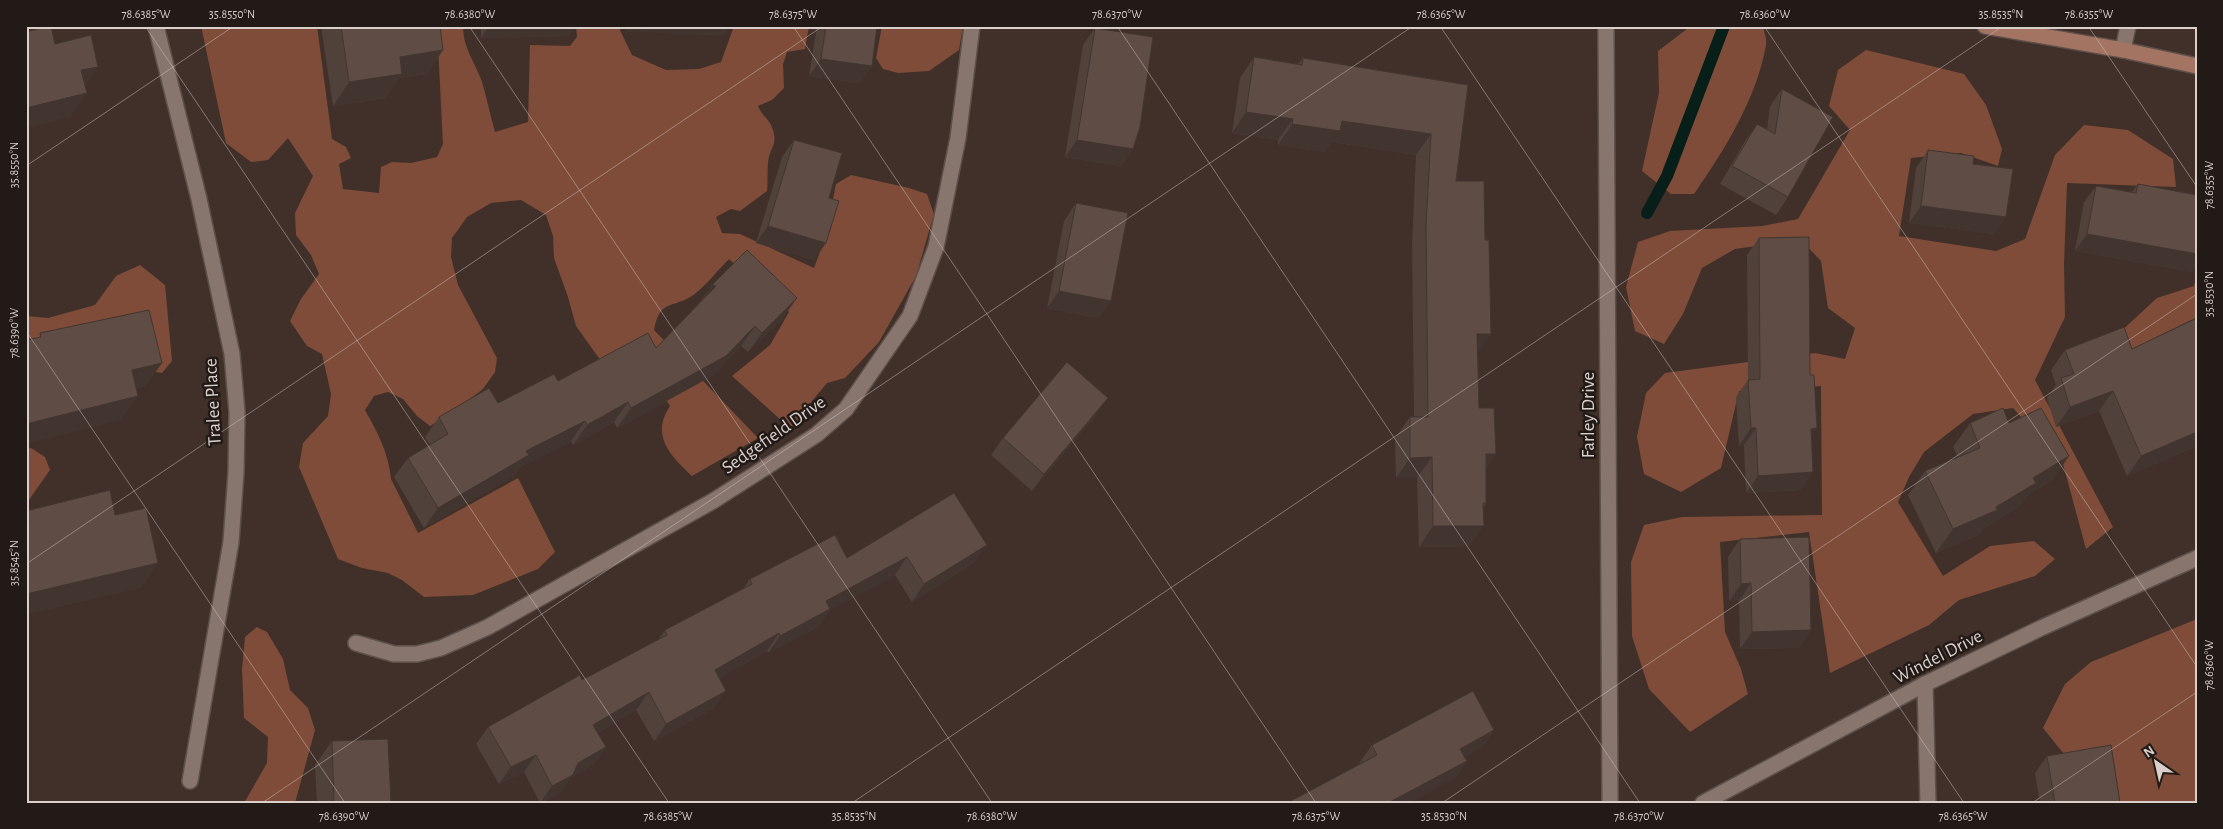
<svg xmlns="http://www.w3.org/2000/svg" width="2223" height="829" font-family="'Alegreya Sans',sans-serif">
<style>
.green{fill:#7e4c38}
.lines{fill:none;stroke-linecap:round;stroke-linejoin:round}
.stream{stroke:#081e18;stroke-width:12}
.minor-casing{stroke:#5d4f4a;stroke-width:18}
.major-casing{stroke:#5d4f4a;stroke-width:18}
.minor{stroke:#88756d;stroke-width:15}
.major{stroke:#a37461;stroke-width:15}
.wall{fill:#51413b}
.shaded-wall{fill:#423530}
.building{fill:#5e4c45;stroke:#423530}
.ticks{fill:none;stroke:#dacfcb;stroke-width:1;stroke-opacity:0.45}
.labels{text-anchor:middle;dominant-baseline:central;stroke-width:5;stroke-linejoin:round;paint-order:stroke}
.street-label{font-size:19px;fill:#dacfcb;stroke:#221a17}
.neatline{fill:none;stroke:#dacfcb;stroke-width:2}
.ticks-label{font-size:12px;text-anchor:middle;fill:#dacfcb}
</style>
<rect width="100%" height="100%" fill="#41302a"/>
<g class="green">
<path d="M201,26H317L332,139L346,147L351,158L339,164L343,189L379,193L381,167L392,162L411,163L437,157L443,144L437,26H463C463,48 475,62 482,82C487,98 490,115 495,132L528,122L530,45L570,46L577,37L576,26H618L632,55L666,70L699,69L721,62L734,26H809L805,49L787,52L783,64L784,88L772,100L758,106C762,116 768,118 771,125C780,145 769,147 768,163C767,173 768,181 767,191L740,211L731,209L716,217L722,233L740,234L814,268L825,238L836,184L851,175L909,188L927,194L934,214L916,276L879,342L845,378L827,383L812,401L809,411L790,428L732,376L770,345L789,312L729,259C717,271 705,287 692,296C671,309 660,299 654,330L758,438L692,476C671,456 650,436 670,406L632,346L601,361L576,326L568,297L554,258L553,236L546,215L521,200L491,203L467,217L452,238L451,257L458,285L497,358L495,372L483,389L449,415L430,426L417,416L403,399L388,392L374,396L365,410C377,431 389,454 391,479L418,533L518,478L555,552L538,569L473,595L424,597L402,580L388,573L362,568L338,559L299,467L303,443L328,416L331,394L322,354L307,346L290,321L301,299L319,274L311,255L296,235L295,213L313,176L288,138L268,160L251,162L226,143Z"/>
<polygon points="882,26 963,26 959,50 929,71 898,73 883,69 876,58"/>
<path d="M1691,26H1763C1764,32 1767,39 1766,45C1757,98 1724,151 1694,194H1671L1642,171L1659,93L1658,51Z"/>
<polygon points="1866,50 1964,74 1986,105 2002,149 1998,166 1961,153 1911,158 1899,236 1996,251 2025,239 2055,155 2084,125 2128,130 2173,159 2176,187 2067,183 2064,264 2065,317 2035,380 2113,527 2086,549 2063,464 2013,408 1973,414 1924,452 1909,477 1898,502 1943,576 1990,546 2034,541 2055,559 2035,576 1959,600 1929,625 1830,673 1809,532 1720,542 1725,632 1741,669 1748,694 1690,732 1649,689 1632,636 1631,562 1644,525 1682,517 1822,515 1821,386 1739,391 1721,468 1681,492 1644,474 1637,437 1646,393 1665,373 1815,353 1845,359 1855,328 1828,308 1821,261 1801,240 1735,249 1702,268 1683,314 1664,344 1635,331 1626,287 1638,242 1670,231 1762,226 1798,219 1850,130 1829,106 1838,70"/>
<polygon points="140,265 165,285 172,361 162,373 26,348 26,316 48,318 95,305 116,276"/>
<polygon points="2197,273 2197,323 2132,366 2117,335 2157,298 2194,286"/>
<polygon points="31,448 45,457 50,470 26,504 26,449"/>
<polygon points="2197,619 2197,803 2117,803 2068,759 2043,728 2065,684 2091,662"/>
<polygon points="257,627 267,632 283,659 290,690 308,708 315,730 295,803 244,803 267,763 268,737 244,718 242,669 245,637"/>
</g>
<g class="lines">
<polyline class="stream" points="1647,213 1667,176 1724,26"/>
<g class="minor-casing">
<g id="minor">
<polyline points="156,26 199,199 232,354 237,412 236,472 231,542 190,781"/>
<polyline points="1606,26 1610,803"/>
<polyline points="2123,50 2128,26"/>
<polyline points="356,643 394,654 417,654 441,648 488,627 713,501 816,435 846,409 910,316 936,247 958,138 972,26"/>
<polyline points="1925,684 1928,803"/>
<polyline points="1703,803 1925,684 2041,628 2197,558"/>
</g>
</g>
<g class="major-casing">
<polyline id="major" points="1985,26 2123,50 2197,66"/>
</g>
<use href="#minor" class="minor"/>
<use href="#major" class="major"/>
</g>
<g class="wall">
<polygon points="321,26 440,26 443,50 427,74 399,78 385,98 333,106"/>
<polygon points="481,26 575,26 568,36 481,38"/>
<polygon points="817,26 878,26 877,28 872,66 859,83 809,76"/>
<polygon points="1095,28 1133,149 1121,166 1065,157 1083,45"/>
<polygon points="1254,57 1298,64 1303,58 1468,85 1456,181 1485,240 1491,334 1478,352 1479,408 1496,454 1486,468 1486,503 1483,508 1469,546 1419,547 1417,478 1396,478 1395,438 1410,417 1414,417 1412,246 1416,155 1332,142 1325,152 1278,145 1278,140 1232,133 1240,78"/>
<polygon points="1782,89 1788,197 1776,215 1720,184 1745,141 1757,124 1767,129 1770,106"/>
<polygon points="794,140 829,198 814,260 756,243 782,157"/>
<polygon points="1928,150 1973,164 1994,234 1909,223 1916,168"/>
<polygon points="2138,184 2197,195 2197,264 2192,272 2075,251 2084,202 2096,186 2132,192"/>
<polygon points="1076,203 1111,301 1098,318 1047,308 1064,221"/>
<polygon points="1759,238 1811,437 1801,490 1746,493 1744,445 1739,446 1736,397 1748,380 1747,255"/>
<polygon points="712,285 783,318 748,352 741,346 712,376 617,428 614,422 573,445 571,441 520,467 515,475 424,528 394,477 408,458 430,445 425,437 439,417 498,403 558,381 656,348 699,303"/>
<polygon points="2197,317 2197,446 2127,476 2099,411 2056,427 2047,398 2056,385 2051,370 2065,350 2132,349"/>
<polygon points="1096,415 1032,491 991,455 1003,438"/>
<polygon points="1970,423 2009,423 2069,456 2052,480 2027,496 2019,507 1984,528 1980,534 1936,553 1908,495 1925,471 1958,458 1953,447"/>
<polygon points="954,493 975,562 912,602 895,575 830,610 818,627 768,653 767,651 719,678 714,708 654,741 636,710 597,733 606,747 593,765 571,777 561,792 541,803 540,803 524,772 499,784 476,744 488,727 582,680 658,640 665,630 743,589 750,579 847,558"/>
<polygon points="26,511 115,515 142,587 26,614"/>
<polygon points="1740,539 1811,630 1799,648 1740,649 1739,601 1729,601 1728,557"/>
<polygon points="1494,730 1482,747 1465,757 1467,761 1455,778 1360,764 1360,762 1372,745"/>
<polygon points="332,741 391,803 317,803 315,765"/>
<polygon points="2047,756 2120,803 2040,803 2035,773"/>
</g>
<g class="shaded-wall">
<polygon points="489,26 575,26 568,36 481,38"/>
<polygon points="628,26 730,26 723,36 625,31"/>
<polygon points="443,50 427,74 399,78 385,98 333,106 349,82 400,57"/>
<polygon points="821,59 872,66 859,83 809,76"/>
<polygon points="98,67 81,91 81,70"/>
<polygon points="87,93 70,117 26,128 26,108"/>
<polygon points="1246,112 1293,119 1278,140 1232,133"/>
<polygon points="1342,121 1431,134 1416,155 1332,142 1325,152 1278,145 1292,124"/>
<polygon points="1077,140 1133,149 1121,166 1065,157"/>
<polygon points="1921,206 2006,217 1994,234 1909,223"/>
<polygon points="768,226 826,243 814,260 756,243"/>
<polygon points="2087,234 2197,254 2197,264 2192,272 2075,251"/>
<polygon points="712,285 716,286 699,305"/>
<polygon points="1059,291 1111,301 1098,318 1047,308"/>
<polygon points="797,298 783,318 748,352 762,333"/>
<polygon points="755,326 741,346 712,376 617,428 631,408"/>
<polygon points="1477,334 1491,334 1476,355"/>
<polygon points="162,363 145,387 115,394 132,370"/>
<polygon points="2113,391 2099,411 2056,427 2070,407"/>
<polygon points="138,396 121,420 26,444 26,424"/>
<polygon points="1108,398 1096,415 1032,491 1044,474"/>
<polygon points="628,402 614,422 573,445 587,425"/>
<polygon points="585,421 571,441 520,467 515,475 424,528 438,508 526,451"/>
<polygon points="1751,428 1756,428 1744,445 1739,446"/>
<polygon points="1817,428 1805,446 1811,429"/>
<polygon points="2197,430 2197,446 2127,476 2141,456"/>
<polygon points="1486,454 1496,454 1481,475"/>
<polygon points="2069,456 2052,480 2027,496 2019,507 1984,528 1980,534 1936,553 1953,529"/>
<polygon points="1432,457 1417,478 1396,478 1410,458"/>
<polygon points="1813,472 1801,490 1746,493 1758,476"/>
<polygon points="1433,526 1484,526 1469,546 1419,547"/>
<polygon points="987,545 975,562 912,602 924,584"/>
<polygon points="907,557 895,575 830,610 818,627 768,653 780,636 826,601"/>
<polygon points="158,563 142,587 26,614 26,594"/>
<polygon points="1751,583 1739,601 1729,601 1741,584"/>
<polygon points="1811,630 1799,648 1740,649 1752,632"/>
<polygon points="779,633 767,651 703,687 715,670"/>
<polygon points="726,691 714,708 654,741 666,724"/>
<polygon points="649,692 636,710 581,742 593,725"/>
<polygon points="1494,730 1482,747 1448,767 1460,749"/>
<polygon points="606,747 593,765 571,777 561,792 540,803 552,786 578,763"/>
<polygon points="536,755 524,772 499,784 511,767"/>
<polygon points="1467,761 1455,778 1409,803 1388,803"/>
</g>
<g class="building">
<polygon points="48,26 51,26 55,44 91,35 98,67 81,70 87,93 26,108 26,32"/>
<polygon points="341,26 440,26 443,50 400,57 402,74 349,82"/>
<polygon points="826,26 877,26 872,66 821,59"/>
<polygon points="1095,28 1153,37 1140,127 1133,149 1077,140"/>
<polygon points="1254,57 1302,65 1303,58 1468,85 1456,181 1484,181 1485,240 1489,240 1491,334 1477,334 1479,408 1494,408 1496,454 1486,454 1486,503 1483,503 1484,526 1433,526 1432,457 1410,458 1410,417 1428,417 1426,225 1431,134 1342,121 1340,131 1292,124 1293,119 1246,112"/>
<polygon points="1782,89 1833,117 1788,197 1732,166 1757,124 1775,134"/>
<polygon points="794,140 842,153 829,198 839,201 826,243 768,226"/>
<polygon points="1928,150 1974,156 1973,164 2013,169 2006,217 1921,206"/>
<polygon points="2138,184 2197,195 2197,254 2087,234 2096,186 2136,193"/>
<polygon points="1076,203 1128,213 1111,301 1059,291"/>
<polygon points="1809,237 1810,375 1814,375 1817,428 1811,429 1813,472 1758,476 1756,428 1751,428 1748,380 1760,379 1759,238"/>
<polygon points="747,250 797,298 762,333 755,326 726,356 631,408 628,402 587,425 585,421 526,451 529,455 438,508 408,458 448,434 439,417 489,388 498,403 554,374 558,381 648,333 656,348 716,286 712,285"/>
<polygon points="149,310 162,363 132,370 138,396 26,424 26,340 41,337 40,333"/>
<polygon points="2197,318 2197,432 2141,456 2113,391 2070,407 2061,378 2074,374 2065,350 2124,327 2132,349"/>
<polygon points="1067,362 1108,398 1044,474 1003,438"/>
<polygon points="2003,408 2009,423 2041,408 2069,456 2033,478 2036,483 1996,507 1997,510 1953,529 1925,471 1980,448 1970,423"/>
<polygon points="110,490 115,515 146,508 158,563 26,594 26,521 29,521 26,511"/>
<polygon points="954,493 987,545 924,584 907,557 826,601 830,609 780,636 779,633 715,670 726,691 666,724 649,692 593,725 606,747 578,763 573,775 552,786 536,755 511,767 488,727 580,675 582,680 667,635 665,630 752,584 750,579 835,535 847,558"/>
<polygon points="1809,537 1811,630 1752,632 1751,583 1741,584 1740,539"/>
<polygon points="1473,691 1494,730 1460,749 1467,761 1388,803 1287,803 1377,755 1372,745"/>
<polygon points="388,739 391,803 334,803 332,741"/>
<polygon points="2111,745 2120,803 2055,803 2047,756"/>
</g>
<path class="ticks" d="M145,26L669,803M469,26L992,803M793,26L1316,803M1117,26L1640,803M1440,26L1964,803M1764,26L2197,667M2088,26L2197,187M26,166L234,26M26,331L345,803M26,564L823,26M262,803L1413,26M852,803L2003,26M1442,803L2197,294M2032,803L2197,692"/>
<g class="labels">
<g class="street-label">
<text transform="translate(213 402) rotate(-93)">Tralee Place</text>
<text transform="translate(1588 415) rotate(-90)">Farley Drive</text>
<text transform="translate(774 435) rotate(-35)">Sedgefield Drive</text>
<text transform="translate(1938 657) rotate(-27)">Windel Drive</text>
</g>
</g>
<rect width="2223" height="829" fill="none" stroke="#221a17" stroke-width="55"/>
<g transform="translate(2156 762) rotate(326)" stroke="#221a17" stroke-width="4" paint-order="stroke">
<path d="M0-4L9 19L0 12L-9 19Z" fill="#dacfcb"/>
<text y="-8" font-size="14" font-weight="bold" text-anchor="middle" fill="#dacfcb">N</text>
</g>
<rect x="28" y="28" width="2168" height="774" class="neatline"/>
<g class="ticks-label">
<text x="146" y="18">78.6385°W</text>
<text x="232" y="18">35.8550°N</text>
<text x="470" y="18">78.6380°W</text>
<text x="793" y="18">78.6375°W</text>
<text x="1117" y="18">78.6370°W</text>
<text x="1441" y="18">78.6365°W</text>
<text x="1765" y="18">78.6360°W</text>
<text x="2001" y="18">35.8535°N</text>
<text x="2089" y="18">78.6355°W</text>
<text transform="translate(14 165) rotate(-90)" y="4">35.8550°N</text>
<text transform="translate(2209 185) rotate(-90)" y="4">78.6355°W</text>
<text transform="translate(2209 294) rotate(-90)" y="4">35.8530°N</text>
<text transform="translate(14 333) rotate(-90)" y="4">78.6390°W</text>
<text transform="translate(14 563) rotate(-90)" y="4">35.8545°N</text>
<text transform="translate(2209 665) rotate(-90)" y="4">78.6360°W</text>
<text x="344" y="820">78.6390°W</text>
<text x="668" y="820">78.6385°W</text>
<text x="854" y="820">35.8535°N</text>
<text x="992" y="820">78.6380°W</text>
<text x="1316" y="820">78.6375°W</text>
<text x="1444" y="820">35.8530°N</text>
<text x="1639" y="820">78.6370°W</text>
<text x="1963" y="820">78.6365°W</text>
</g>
</svg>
